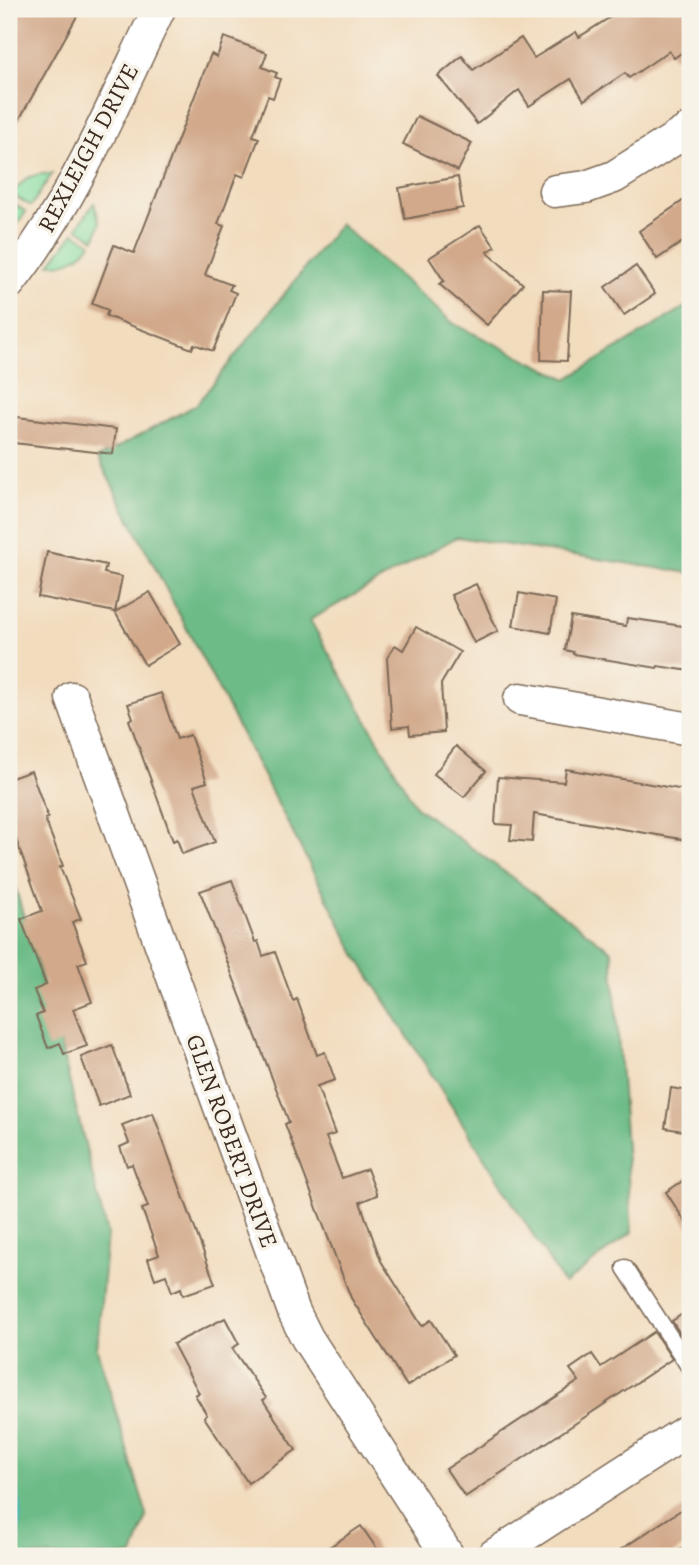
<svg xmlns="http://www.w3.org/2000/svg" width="699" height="1565" font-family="Alegreya,serif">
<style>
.green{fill:#87dda1;stroke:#618460;stroke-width:2}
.forest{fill:#6dbc87;stroke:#547352;stroke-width:2}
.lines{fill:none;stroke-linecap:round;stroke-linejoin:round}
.stream{stroke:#45b4bf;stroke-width:8}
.building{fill:#d2a98a}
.lane-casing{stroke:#7b6856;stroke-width:19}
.street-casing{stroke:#7b6856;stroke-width:35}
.lane{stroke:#fff;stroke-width:16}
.street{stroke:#fff;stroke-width:32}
.labels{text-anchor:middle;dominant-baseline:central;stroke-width:7;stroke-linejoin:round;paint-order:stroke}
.street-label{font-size:24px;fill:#3b2a1e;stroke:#f7f3e8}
</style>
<rect width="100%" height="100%" fill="#f7f3e8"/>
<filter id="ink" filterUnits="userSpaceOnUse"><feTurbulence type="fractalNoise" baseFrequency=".0143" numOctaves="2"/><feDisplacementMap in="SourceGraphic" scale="14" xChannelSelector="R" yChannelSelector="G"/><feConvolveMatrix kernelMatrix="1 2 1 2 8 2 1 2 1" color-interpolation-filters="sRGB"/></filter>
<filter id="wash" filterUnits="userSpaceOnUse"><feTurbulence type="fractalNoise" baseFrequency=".00686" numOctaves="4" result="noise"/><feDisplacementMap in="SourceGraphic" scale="28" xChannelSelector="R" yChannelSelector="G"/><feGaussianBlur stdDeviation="1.57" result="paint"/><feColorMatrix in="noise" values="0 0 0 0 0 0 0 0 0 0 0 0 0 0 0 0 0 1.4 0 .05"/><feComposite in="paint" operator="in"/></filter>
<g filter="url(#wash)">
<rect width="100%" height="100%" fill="#f2dcbe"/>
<g class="green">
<polygon points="39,174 52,174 31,206 11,194 27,178"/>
<polygon points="9,200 26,212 9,235"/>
<polygon points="94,203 100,223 95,239 77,228"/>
<path d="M74,233L91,243C83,257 66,265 50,264Z"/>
</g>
<g class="forest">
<polygon points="340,224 454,324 567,379 690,304 690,573 457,537 310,620 416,807 612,951 632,1232 564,1284 358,958 98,458 196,405"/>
<polygon points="9,865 60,1043 107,1234 97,1349 147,1515 133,1556 9,1556"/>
</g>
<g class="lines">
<polyline class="stream" points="9,1468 18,1507 14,1556"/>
</g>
<g id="blocks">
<g class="building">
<polygon points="9,9 81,9 9,138"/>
<polygon points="623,9 690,9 690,47 674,58 669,51 629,78 625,73 584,100 571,79 529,106 519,90 477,124 438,76 462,56 473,70 521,38 534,58 576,32 579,37"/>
<polygon points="224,37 267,53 262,67 277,73 275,77 280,79 273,98 268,96 253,136 259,138 244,177 237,174 218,224 224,226 205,275 232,285 229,290 236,293 213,351 194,344 192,349 106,316 108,310 92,304 114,245 134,253 211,54 217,57"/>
<polygon points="417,116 472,143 458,171 403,144"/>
<polygon points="458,177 463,208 405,219 399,188"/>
<polygon points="690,196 690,237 657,259 639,231"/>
<polygon points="480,225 495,247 487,252 523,284 487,325 439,284 444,281 429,258"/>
<polygon points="636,266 655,294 624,315 605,287"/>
<polygon points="543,290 571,291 567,361 541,360"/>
<polygon points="17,417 116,429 113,454 14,443"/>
<polygon points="47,552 106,565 104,573 122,577 115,612 150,592 180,644 145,665 115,612 38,597"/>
<polygon points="476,584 498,631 474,643 451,595"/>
<polygon points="519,593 556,600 550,633 513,626"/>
<polygon points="571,617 626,626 627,618 690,627 690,671 658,666 657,668 573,654 573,652 565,650"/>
<polygon points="416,627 460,652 441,684 444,732 410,735 409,726 392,728 387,658 395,645 403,650"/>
<polygon points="161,693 177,739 190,735 207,782 194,786 215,842 182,854 177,839 173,841 129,720 133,718 128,704"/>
<polygon points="456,746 486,771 464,797 434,774"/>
<polygon points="566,769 690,791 690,822 687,840 534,814 532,842 510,840 512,825 495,824 498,777 564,782"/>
<polygon points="31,771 48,818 45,819 63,866 60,867 81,919 72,922 87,961 78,964 92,1002 73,1009 87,1046 64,1054 60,1043 48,1048 36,1016 43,1013 34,990 46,985 21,919 42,911 13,831 9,832 9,779"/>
<polygon points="232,880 255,942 258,941 263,956 275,952 293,1001 297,999 317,1055 325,1052 335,1080 317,1086 335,1134 326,1137 342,1178 367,1169 377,1195 360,1202 381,1261 422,1326 431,1320 454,1355 407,1386 351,1298 285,1124 289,1122 200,891"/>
<polygon points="112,1045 130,1094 99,1106 81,1057"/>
<polygon points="671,1088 690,1091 690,1132 665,1128"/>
<polygon points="153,1113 215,1284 183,1295 181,1288 172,1292 166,1275 155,1279 148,1259 159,1255 142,1209 148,1207 132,1164 127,1166 120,1147 129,1143 122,1125"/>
<polygon points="690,1176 690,1229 666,1192"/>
<polygon points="690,1309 690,1347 689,1348 672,1321"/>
<polygon points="225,1318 239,1344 232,1348 266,1398 263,1400 296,1450 248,1483 204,1417 207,1415 195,1395 199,1393 173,1344"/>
<polygon points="654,1332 672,1359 465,1497 446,1469 579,1381 570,1369 592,1354 601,1367"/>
<polygon points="690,1504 690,1543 670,1556 611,1556"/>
<polygon points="361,1526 382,1556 316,1556"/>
</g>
</g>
</g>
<g filter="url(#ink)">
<use href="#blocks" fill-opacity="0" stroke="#7b6856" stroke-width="2"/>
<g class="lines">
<g class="lane-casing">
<polyline id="lane" points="625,1268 690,1368"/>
</g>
<g class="street-casing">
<g id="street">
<polyline points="555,191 586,187 614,177 690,129"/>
<path d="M9,283C74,201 114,102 159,9"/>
<polyline points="72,698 294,1312 307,1338 448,1556"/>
<polyline points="520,699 690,729"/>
<polyline points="493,1556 690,1429"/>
</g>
</g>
<use href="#lane" class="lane"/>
<use href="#street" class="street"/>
</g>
</g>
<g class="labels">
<g class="street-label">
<text transform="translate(88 148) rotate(-62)">REXLEIGH DRIVE</text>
<text transform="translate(232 1141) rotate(70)">GLEN ROBERT DRIVE</text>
</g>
</g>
<rect width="699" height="1565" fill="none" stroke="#f7f3e8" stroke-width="35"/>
</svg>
